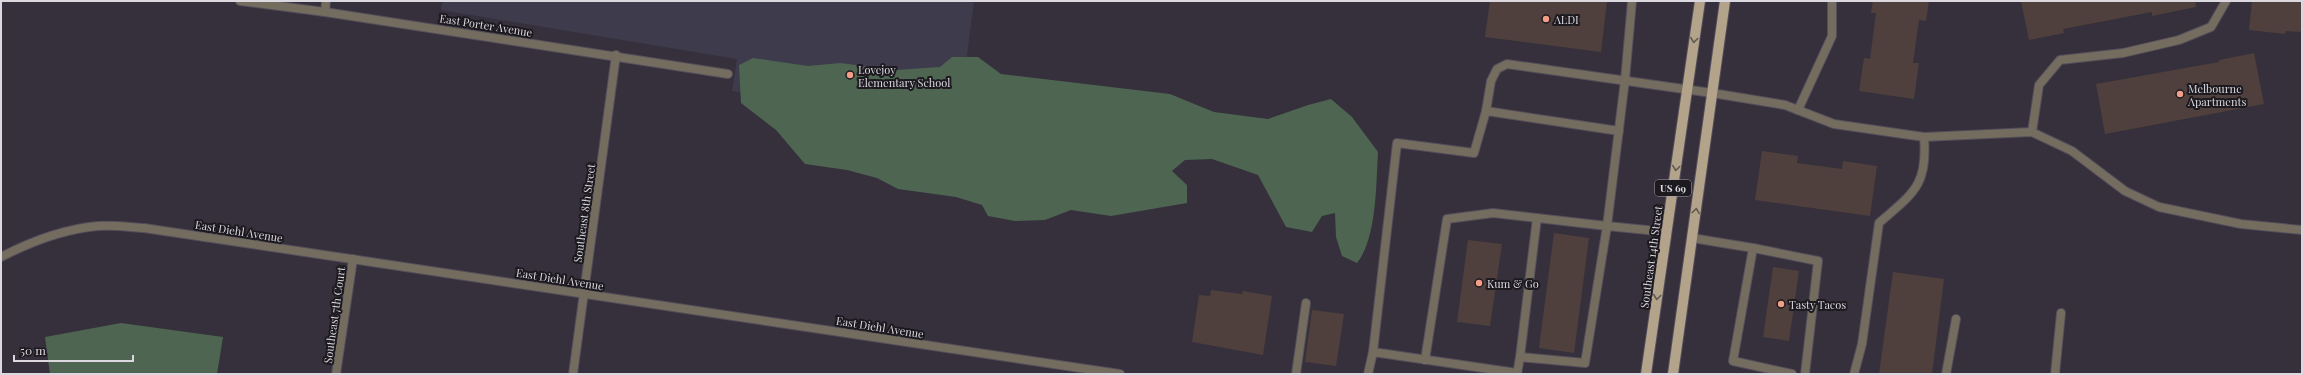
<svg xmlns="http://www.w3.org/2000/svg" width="2303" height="375" font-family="'Playfair Display',serif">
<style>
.education{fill:#3e3b4c}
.green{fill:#4d6551}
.building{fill:#4f403d}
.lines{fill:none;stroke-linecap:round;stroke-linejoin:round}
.lane-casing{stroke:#534e5a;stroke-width:10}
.street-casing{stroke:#534e5a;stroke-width:10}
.primary-casing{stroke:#534e5a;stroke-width:12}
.lane{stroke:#736c5f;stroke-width:8}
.street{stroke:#736c5f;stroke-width:8}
.primary{stroke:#b2a38a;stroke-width:10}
.oneway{stroke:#60584f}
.poi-dot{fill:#f49e88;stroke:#1c1a1f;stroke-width:1.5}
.labels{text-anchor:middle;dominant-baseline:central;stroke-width:4;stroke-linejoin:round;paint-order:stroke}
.shield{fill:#1c1a1f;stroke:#a29fa6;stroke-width:1}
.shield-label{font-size:10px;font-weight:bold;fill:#dbd8e0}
.poi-label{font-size:11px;fill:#dbd8e0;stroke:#1c1a1f;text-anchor:start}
.street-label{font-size:11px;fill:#dbd8e0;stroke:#1c1a1f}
</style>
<rect width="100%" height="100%" fill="#35303c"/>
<polygon class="education" points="443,1 974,1 958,126 732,91 737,59 441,10"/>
<g class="green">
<path d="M952,57H978L1001,74L1170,94L1214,112L1268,119L1308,105L1331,99L1352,117L1378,152C1376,184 1377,238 1357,263L1342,256L1336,237L1335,213L1322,216L1312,232L1286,227L1258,175L1212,159L1185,160L1172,171L1187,185V203L1111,216L1071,210L1045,220L1015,221L988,216L982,205L956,197L898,189L877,178L847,170L805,164L776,130L741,103L739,65L753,58L808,66L840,63L896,70L940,67Z"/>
<polygon points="121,323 223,337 217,374 50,374 45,337"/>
</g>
<g class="building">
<polygon points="1490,1 1607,1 1601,52 1485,37"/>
<polygon points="1873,1 1929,1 1926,21 1919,20 1913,63 1919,63 1914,99 1859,91 1864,58 1870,59 1876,13 1871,13"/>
<polygon points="2021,1 2195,1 2196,7 2152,16 2152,12 2063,29 2064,33 2029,40"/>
<polygon points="2252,1 2302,1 2302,32 2286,31 2285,34 2249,30"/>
<polygon points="2254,53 2264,104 2105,134 2096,84 2219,62 2219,60"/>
<polygon points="1762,151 1798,156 1797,163 1842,169 1843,161 1877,166 1870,216 1755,200"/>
<polygon points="1554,233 1589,238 1574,353 1539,348"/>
<polygon points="1468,240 1502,244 1490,326 1457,322"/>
<polygon points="1773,267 1799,271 1789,341 1763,337"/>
<polygon points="1893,272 1944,279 1932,374 1879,374"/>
<polygon points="1211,290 1242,294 1243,291 1272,296 1263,355 1192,342 1199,295 1210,296"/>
<polygon points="1312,310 1344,314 1336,366 1305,362"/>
</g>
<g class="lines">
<g class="lane-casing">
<g id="lane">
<polyline points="1798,110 1832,36 1832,1"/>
<polyline points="1486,111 1619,131"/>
<polyline points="2032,132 2039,85 2060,60 2123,53 2179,40 2211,27 2226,1"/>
<polyline points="1924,137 2032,132 2072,151 2125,191 2159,207 2241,224 2302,230"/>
<polyline points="1692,238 1753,248 1733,361 1792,374"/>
<polyline points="1753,248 1818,261 1805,374"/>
<path d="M1373,352L1397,143L1474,153L1486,111L1491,81L1497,69L1507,64L1712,93L1785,105L1834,124L1924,137C1928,186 1913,193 1879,223L1862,344L1854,374"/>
<polyline points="1520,357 1537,218"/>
<polyline points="1425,360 1447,219 1493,213 1607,226 1625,80 1632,1"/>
<polyline points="1296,374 1306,303"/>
<polyline points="1368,374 1373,352 1517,373"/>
<polyline points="1517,374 1520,357 1585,363 1607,226 1667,232"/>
<polyline points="1946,374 1956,319"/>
<polyline points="2055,374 2061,313"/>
</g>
</g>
<g class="street-casing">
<g id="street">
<polyline points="240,1 325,12 728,74"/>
<polyline points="325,12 326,1"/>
<path d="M1,257C32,241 63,229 98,226C113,225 129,227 144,228L1120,374"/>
<polyline points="336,374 353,259"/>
<polyline points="573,374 616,55"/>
</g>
</g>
<g class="primary-casing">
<g id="primary">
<polyline points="1646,374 1700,1"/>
<polyline points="1673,374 1725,1"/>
</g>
</g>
<use href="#lane" class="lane"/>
<use href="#street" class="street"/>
<use href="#primary" class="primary"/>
</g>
<defs><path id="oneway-chevron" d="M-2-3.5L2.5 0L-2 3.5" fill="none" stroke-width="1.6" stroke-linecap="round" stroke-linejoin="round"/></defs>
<g class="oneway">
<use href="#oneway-chevron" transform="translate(1694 40) rotate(98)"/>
<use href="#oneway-chevron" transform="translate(1676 168) rotate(98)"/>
<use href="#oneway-chevron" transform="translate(1696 211) rotate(-82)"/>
<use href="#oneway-chevron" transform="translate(1657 297) rotate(98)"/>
</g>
<g class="poi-dot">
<circle cx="1546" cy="19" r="4"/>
<circle cx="850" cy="75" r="4"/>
<circle cx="2180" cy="94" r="4"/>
<circle cx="1479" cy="283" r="4"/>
<circle cx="1781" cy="304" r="4"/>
</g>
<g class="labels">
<rect class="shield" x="1655" y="180" width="36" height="16" rx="3"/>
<g class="shield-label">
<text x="1673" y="188">US 69</text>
</g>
<g class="poi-label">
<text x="1554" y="19">ALDI</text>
<text x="858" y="69">Lovejoy<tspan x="858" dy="13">Elementary School</tspan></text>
<text x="2188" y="88">Melbourne<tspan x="2188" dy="13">Apartments</tspan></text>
<text x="1487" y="283">Kum &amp; Go</text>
<text x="1789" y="304">Tasty Tacos</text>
</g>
<g class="street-label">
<text transform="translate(486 25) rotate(9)">East Porter Avenue</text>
<text transform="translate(584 213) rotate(-82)">Southeast 8th Street</text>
<text transform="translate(239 231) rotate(9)">East Diehl Avenue</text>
<text transform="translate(1651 257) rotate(-82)">Southeast 14th Street</text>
<text transform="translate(560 279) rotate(9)">East Diehl Avenue</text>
<text transform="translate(334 315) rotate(-82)">Southeast 7th Court</text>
<text transform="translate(880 327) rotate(9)">East Diehl Avenue</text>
</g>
</g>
<rect width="2303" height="375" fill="none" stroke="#dbd8e0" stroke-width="4"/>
<path d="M14 355v6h119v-6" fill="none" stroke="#dbd8e0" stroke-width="2"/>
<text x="20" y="355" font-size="12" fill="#dbd8e0" stroke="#1c1a1f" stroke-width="3" paint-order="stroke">50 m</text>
</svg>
